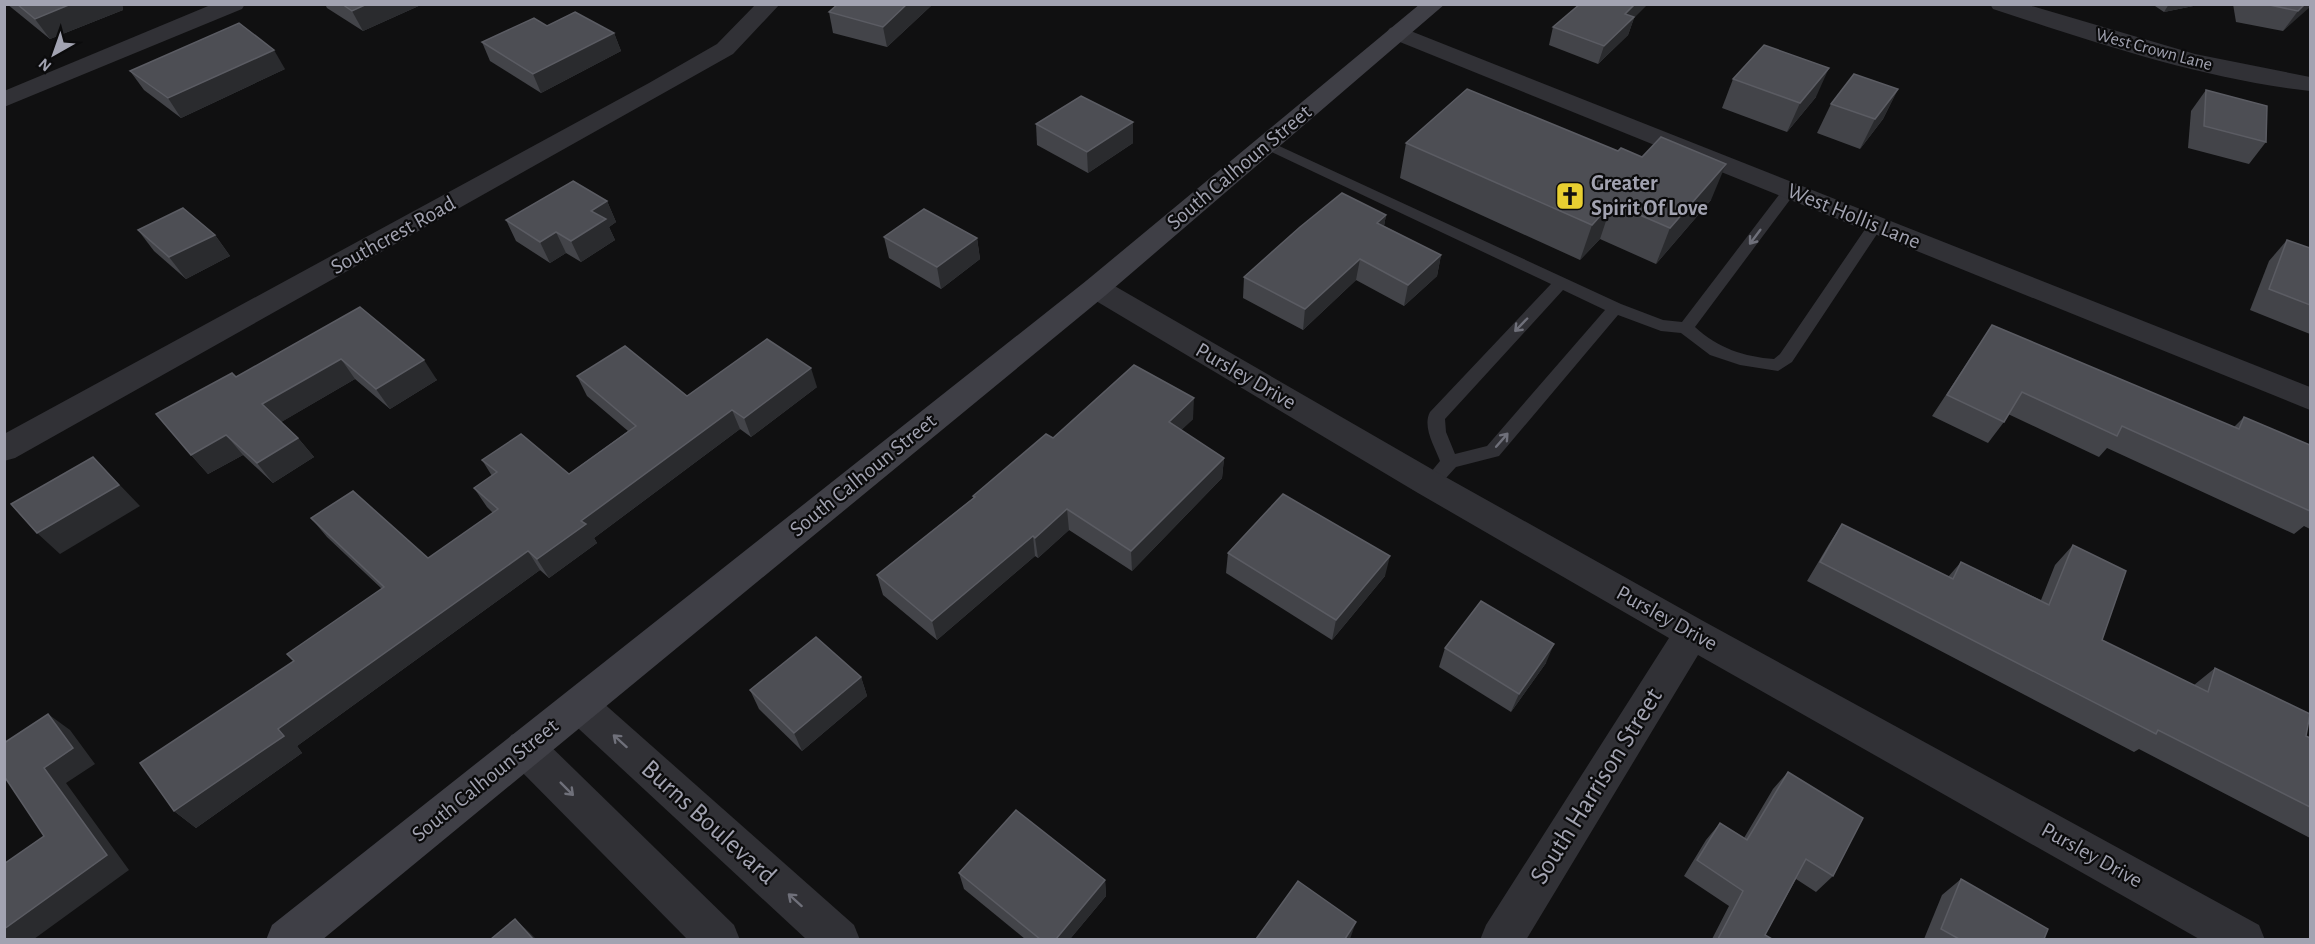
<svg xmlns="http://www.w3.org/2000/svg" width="2315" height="944" font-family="'Alegreya Sans',sans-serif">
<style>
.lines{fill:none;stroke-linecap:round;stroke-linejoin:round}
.lane{fill:#313136;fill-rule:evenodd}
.street{fill:#313136;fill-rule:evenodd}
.secondary{fill:#3f3f46;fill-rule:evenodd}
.wall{fill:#434449}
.shaded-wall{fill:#2a2b2e}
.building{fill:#4d4e54;stroke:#5b5c63;stroke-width:1.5}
.oneway{stroke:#6f707a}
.labels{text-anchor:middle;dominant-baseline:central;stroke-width:4.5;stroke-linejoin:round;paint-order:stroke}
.far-street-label{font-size:18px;fill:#a2a3b1;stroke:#0b0b0c}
.street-label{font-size:22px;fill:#a2a3b1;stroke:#0b0b0c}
.poi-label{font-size:22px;font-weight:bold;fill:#a2a3b1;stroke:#0b0b0c;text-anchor:start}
.near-street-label{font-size:27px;fill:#a2a3b1;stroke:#0b0b0c}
</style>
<rect width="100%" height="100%" fill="#101011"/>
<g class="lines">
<path class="lane" d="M1266,140L1621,304L1663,320L1682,322L1785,187H1795L1797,190L1795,193L1695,327C1717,348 1745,357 1774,359L1780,354L1870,222L1875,220L1883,225L1792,362L1778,371L1740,365L1710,355L1681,333L1661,331L1618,315L1499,456L1456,467L1436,489L1430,491L1424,489L1421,484L1440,461C1435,447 1422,427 1430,412L1551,284L1261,147L1259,144L1261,141ZM1563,290L1605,310L1487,446L1455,454L1446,432L1445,419Z"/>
<g class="street">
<polygon points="213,4 245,4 242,9 4,107 4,91"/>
<polygon points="756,4 780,4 733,54 15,458 4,461 4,434 649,83 717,44"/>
<path d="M1990,4H2025L2195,54L2310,77V91C2202,79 2096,43 1993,9Z"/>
<polygon points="1398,26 2310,387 2310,410 1390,38 1386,33 1390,28"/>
<polygon points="1096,278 1106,281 1442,475 1705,622 2259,925 2265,940 2201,940 1698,655 1526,940 1480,940 1486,925 1669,638 1418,493 1086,295 1082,288 1086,281"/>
<polygon points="579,688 592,693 854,925 860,940 807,940 566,717 560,705 566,693"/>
<polygon points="525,730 539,735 734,925 740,940 688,940 511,761 505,748 511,735"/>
</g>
<polygon class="secondary" points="1420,4 1445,4 1106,295 322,940 266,940 272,925 1086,281"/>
</g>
<g class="wall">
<polygon points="7,4 122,4 123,10 50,39"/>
<polygon points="325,4 423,4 363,31 327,8"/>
<polygon points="933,4 887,47 833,33 829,12"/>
<polygon points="2152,4 2203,4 2164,12"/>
<polygon points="2233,4 2310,4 2283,31 2236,22"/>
<polygon points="1634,18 1628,35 1598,64 1549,45 1553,27"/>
<polygon points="547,26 614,33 621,51 541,93 490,61 482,42"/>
<polygon points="285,69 181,118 144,90 130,71"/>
<polygon points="1733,79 1816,97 1787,132 1722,108"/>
<polygon points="1898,89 1883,119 1860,149 1817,133 1831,104"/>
<polygon points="2206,90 2266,142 2249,164 2188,148 2191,111"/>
<polygon points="1036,124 1133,143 1088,173 1037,145"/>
<polygon points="1406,143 1711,200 1656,264 1600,239 1580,260 1400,178"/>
<polygon points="607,201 616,222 609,227 615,240 581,262 566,253 550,263 516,241 506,220"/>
<polygon points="1386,215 1384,226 1441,255 1437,276 1404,306 1356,280 1303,330 1243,298 1244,277"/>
<polygon points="138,230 215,235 230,256 186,279 154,251"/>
<polygon points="884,237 977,238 980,259 941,289 889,258"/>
<polygon points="2287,240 2310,248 2310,334 2250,310 2269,261"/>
<polygon points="360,307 437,380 390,409 355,379 281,422 298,438 314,457 273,483 243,455 208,474 191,455 236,377"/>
<polygon points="1992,325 2234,427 2244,417 2310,445 2310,529 2304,526 2294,534 2107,448 2099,457 2008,414 2004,422 1988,443 1932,416"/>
<polygon points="577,376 687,396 817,387 751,437 740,429 594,538 597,543 549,578 540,570 297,746 302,753 196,828 174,811 294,661 382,589 327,537 311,518 428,558 493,513 487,507 474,488 492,476 482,460 569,474 628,431 587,396"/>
<polygon points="1193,419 1181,430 1224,458 1222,478 1132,571 1069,530 1038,558 1035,556 937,640 883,595 877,575 973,498 973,496 1053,438"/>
<polygon points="1842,524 1948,577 1961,562 2041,600 2055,565 2073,545 2102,640 2194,685 2215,668 2306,736 2310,738 2310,838 2139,749 2134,752 1807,581 1829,544"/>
<polygon points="1228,553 1385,576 1332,640 1226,573"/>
<polygon points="1445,648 1546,663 1511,712 1439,667"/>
<polygon points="861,677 867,696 802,751 759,709 750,690"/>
<polygon points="1788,772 1833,876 1816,892 1796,879 1765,935 1772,939 1712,939 1729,906 1684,876 1706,840 1720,823 1744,838 1773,789"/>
<polygon points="959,873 1105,880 1106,896 1070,939 1025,939 964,889"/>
<polygon points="1961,879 2044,939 1924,939 1942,895"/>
</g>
<g class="shaded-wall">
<polygon points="71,4 122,4 123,10 50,39 35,19"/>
<polygon points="367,4 423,4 363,31 352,11"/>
<polygon points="907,4 933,4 887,47 883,27"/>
<polygon points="1635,4 1648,4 1634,18 1628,35 1598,64 1604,46 1625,14"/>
<polygon points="2169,4 2203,4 2164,12"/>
<polygon points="2305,4 2310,4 2310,7 2283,31 2298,11"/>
<polygon points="614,33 621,51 541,93 533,74"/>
<polygon points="274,50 285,69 181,118 168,98"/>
<polygon points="1829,68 1816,97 1787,132 1800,103"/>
<polygon points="1898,89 1883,119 1860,149 1875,119"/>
<polygon points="1133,122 1133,143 1088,173 1087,152"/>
<polygon points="1726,164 1711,200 1656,264 1670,228"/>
<polygon points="607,201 616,222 609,227 615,240 581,262 571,241 591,211"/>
<polygon points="1612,203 1600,239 1580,260 1592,225"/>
<polygon points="1386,215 1382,237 1377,223"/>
<polygon points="556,232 566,253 550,263 540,242"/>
<polygon points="215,235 230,256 186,279 169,257"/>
<polygon points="977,238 980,259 941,289 937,267"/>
<polygon points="1441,255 1437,276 1404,306 1408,285"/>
<polygon points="1360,259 1356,280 1303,330 1305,309"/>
<polygon points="341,359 355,379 278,424 262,404"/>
<polygon points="424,360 437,380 390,409 376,389"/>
<polygon points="811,368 817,387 751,437 744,418"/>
<polygon points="1194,398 1193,419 1168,443 1169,422"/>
<polygon points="732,410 740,429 594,538 597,543 549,578 537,559 581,521"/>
<polygon points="226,435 243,455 208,474 191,455"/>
<polygon points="298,438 314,457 273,483 257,463"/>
<polygon points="93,457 140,506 60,554 37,533"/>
<polygon points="1224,458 1222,478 1132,571 1131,551"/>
<polygon points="1067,509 1069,530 1038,558 1035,538"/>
<polygon points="1033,536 1035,556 937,640 932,621"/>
<polygon points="528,551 540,570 297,746 302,753 196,828 174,811 278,729"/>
<polygon points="1390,556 1385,576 1332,640 1336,620"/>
<polygon points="1554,644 1546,663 1511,712 1519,694"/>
<polygon points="861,677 867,696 802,751 794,733"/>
<polygon points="48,714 70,730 95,764 66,783 129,870 34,939 4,939 4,929 107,855 44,768"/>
<polygon points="1105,880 1106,896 1070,939 1056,939"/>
<polygon points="515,919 531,934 536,939 533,939"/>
<polygon points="1356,922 1350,939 1345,939"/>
</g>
<g class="building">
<polygon points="17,4 71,4 35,19"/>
<polygon points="342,4 367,4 352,11"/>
<polygon points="838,4 907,4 883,27 829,12"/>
<polygon points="1580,4 1635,4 1625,14 1634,17 1604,46 1553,27"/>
<polygon points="2265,4 2305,4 2298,11"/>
<polygon points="575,12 614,33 533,74 482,42 534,18 547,26"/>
<polygon points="239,23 274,50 168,98 130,71"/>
<polygon points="1764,45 1829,68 1800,103 1733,79"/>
<polygon points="1854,74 1898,89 1875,119 1831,104"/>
<polygon points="1467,89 1618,151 1621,148 1642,157 1661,137 1726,164 1670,228 1612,203 1592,225 1406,143"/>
<polygon points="2206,90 2267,106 2266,142 2204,126"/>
<polygon points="1081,96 1133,122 1087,152 1036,124"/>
<polygon points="573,181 607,201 591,211 606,219 571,241 556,232 540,242 506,220"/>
<polygon points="1342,193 1386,215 1377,223 1441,255 1408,285 1360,259 1305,309 1244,277 1300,227"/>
<polygon points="183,208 215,235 169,257 138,230"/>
<polygon points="924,209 977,238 937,267 884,237"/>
<polygon points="2287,240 2310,248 2310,305 2269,289"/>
<polygon points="360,307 424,360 376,389 341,359 262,404 298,438 257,463 226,435 191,455 156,414 232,373 236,377"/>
<polygon points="1992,325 2239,429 2244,417 2310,445 2310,511 2122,426 2117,436 2022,392 2004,422 1947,395"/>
<polygon points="767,339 811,368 744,418 732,410 581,521 586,524 537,559 528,551 278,729 284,736 174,811 140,763 294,661 287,654 384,587 311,518 353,491 428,558 498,509 474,488 497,472 482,460 521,434 569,474 636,426 577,376 625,346 687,396"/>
<polygon points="1134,365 1194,398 1169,422 1224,458 1131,551 1067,509 1035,538 1033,536 932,621 877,575 975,497 973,496 1046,434 1053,438"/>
<polygon points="93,457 119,485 37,533 11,504"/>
<polygon points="1283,494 1390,556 1336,620 1228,553"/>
<polygon points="1842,524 1953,579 1961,562 2049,605 2073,545 2126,571 2102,640 2208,692 2215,668 2310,714 2306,736 2310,738 2310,807 2158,730 2156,734 1820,562"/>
<polygon points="1481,601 1554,644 1519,694 1445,648"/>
<polygon points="816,637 861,677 794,733 750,690"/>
<polygon points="48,714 73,748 44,768 107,855 4,929 4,864 44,836 4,776 4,743"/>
<polygon points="1788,772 1863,818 1833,876 1806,859 1765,935 1772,939 1718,939 1743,891 1697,860 1720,823 1747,840"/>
<polygon points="1016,810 1105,880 1056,939 1040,939 959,873"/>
<polygon points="1961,879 2048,929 2044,939 1959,939 1941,929"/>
<polygon points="1298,881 1356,922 1345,939 1256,939"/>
<polygon points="515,919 533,939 491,939"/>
</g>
<defs><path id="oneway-shaft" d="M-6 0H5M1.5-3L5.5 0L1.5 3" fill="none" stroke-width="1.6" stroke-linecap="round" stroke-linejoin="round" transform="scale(1.5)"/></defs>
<g class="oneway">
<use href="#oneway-shaft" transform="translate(1755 237) rotate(127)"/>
<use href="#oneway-shaft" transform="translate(1521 325) rotate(134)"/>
<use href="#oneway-shaft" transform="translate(1502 440) rotate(-49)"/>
<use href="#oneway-shaft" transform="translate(620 741) rotate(-138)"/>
<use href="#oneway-shaft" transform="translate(567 789) rotate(45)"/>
<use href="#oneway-shaft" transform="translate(795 900) rotate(-138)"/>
</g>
<defs>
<g id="church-square" transform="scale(1.5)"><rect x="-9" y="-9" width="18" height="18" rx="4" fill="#e8cf31" stroke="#0b0b0c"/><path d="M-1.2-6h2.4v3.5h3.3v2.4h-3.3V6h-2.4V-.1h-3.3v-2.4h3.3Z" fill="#111"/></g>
</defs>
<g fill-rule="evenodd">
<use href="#church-square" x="1570" y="196"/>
</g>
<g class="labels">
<g class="far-street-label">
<text transform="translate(2154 50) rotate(15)">West Crown Lane</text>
</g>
<g class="street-label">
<text transform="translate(1239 167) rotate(-40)">South Calhoun Street</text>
<text transform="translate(1854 216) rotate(22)">West Hollis Lane</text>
<text transform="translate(393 235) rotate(-29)">Southcrest Road</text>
<text transform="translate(1246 376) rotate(30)">Pursley Drive</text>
<text transform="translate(863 475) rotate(-39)">South Calhoun Street</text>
<text transform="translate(1667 618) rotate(29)">Pursley Drive</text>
<text transform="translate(485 780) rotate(-39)">South Calhoun Street</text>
<text transform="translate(2092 855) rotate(29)">Pursley Drive</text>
</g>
<g class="poi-label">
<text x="1591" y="183">Greater<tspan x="1591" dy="25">Spirit Of Love</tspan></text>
</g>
<g class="near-street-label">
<text transform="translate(1596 786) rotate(-58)">South Harrison Street</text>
<text transform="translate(709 822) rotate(42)">Burns Boulevard</text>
</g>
</g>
<rect width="2315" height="944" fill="none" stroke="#a2a3b1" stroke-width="12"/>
<g transform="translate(54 54) rotate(220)" stroke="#0b0b0c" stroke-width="4.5" paint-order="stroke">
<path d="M0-4.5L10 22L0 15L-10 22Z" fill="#a2a3b1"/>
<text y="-9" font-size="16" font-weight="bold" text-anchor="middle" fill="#a2a3b1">N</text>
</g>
</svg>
